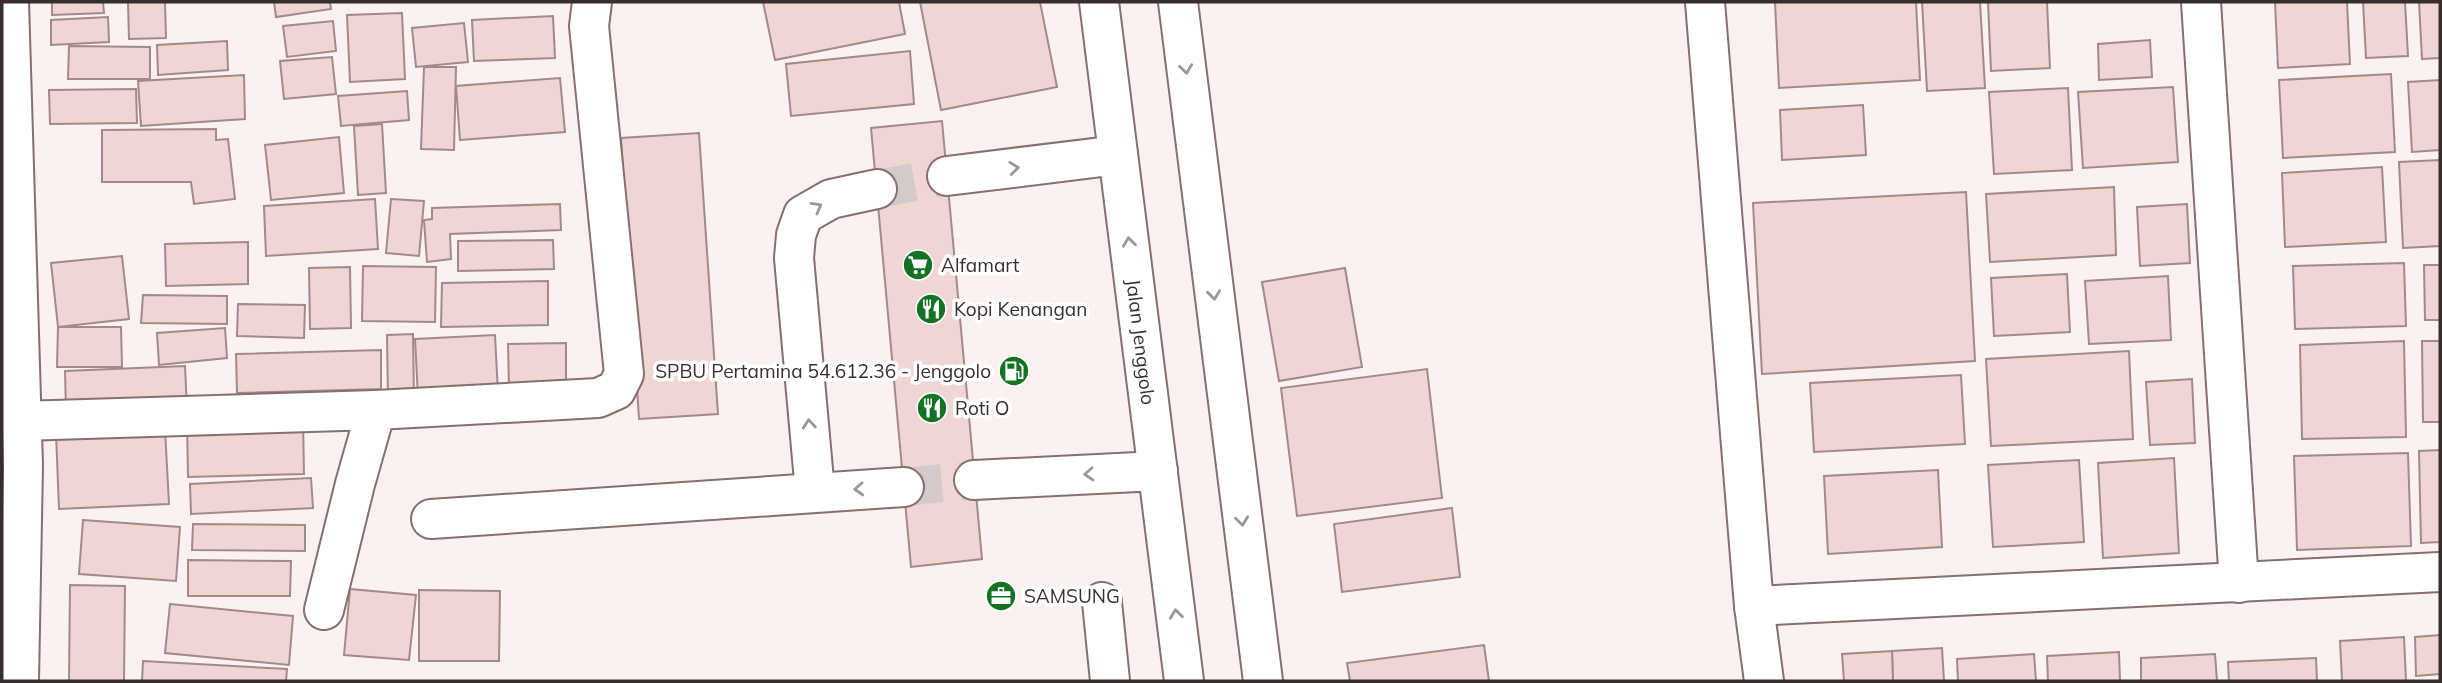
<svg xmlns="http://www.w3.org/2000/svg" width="2442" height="683" font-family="Mulish,sans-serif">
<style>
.building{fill:#f0d5d5;stroke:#a3898a;stroke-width:2}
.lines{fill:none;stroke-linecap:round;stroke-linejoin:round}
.minor-tunnel{stroke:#d5caca;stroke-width:38;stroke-dasharray:38 19;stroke-linecap:butt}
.minor-casing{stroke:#876f6f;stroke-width:42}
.highway-casing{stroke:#876f6f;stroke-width:42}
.minor{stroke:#fff;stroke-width:38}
.highway{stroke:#fff;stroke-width:38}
.oneway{stroke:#9c9696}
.labels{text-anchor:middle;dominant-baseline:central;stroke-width:7;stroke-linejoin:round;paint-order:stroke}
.poi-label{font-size:19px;fill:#392e2e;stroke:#fff;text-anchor:start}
.street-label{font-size:19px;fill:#392e2e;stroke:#fff}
</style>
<rect width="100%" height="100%" fill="#fcf1f1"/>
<g class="building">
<polygon points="52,2 103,2 104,13 52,15"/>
<polygon points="128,2 165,2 166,38 129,39"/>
<polygon points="274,2 330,2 331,9 276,17"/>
<polygon points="763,2 899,2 905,34 775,60"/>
<polygon points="920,2 1040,2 1057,87 941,110"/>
<polygon points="1775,2 1916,2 1920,80 1779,88"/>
<polygon points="1922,2 1980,2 1985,88 1927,91"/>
<polygon points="1988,2 2047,2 2050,68 1991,71"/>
<polygon points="2275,2 2347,2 2350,64 2278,68"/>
<polygon points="2363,2 2405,2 2408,56 2366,58"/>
<polygon points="2419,2 2440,2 2440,58 2422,59"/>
<polygon points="402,13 405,79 350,82 347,15"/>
<polygon points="553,16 555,58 474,61 472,20"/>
<polygon points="108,17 109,42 51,45 51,20"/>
<polygon points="333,21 336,51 287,57 283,26"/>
<polygon points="464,23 468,62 416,67 412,28"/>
<polygon points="2150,40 2152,77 2099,80 2098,44"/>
<polygon points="227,41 228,70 158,75 157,45"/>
<polygon points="69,46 150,47 150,79 68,79"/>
<polygon points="910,51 914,104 791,116 786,64"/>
<polygon points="332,57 336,94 284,99 280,61"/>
<polygon points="424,67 456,67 454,150 421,149"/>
<polygon points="2391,74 2395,152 2283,158 2279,80"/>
<polygon points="244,75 245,119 141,126 138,81"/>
<polygon points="560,78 565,132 460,140 456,86"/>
<polygon points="2440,80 2440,150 2412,152 2408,82"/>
<polygon points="2173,87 2178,162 2083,168 2078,92"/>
<polygon points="2068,88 2072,170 1994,174 1989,92"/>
<polygon points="136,89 137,123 50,124 49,90"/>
<polygon points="407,91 409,120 341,126 338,96"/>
<polygon points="1863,105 1866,155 1782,160 1780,110"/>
<polygon points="942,121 982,559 911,567 871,128"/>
<polygon points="382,124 386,193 358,195 354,126"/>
<polygon points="216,129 216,140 228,139 235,199 194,204 191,182 102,182 102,130"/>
<polygon points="699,133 718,414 639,419 621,138"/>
<polygon points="339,137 344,193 271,200 265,145"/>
<polygon points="2440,160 2440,246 2403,248 2399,162"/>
<polygon points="2382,167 2386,242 2285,247 2282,173"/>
<polygon points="2114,187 2116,255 1990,262 1986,194"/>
<polygon points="1966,192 1975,361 1762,374 1753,203"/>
<polygon points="375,199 378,249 266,256 264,206"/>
<polygon points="391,199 424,201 419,256 386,253"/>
<polygon points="560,204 561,230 450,234 451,259 427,262 424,220 432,219 432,208"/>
<polygon points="2187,204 2190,263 2140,266 2137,207"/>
<polygon points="553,240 554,269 458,271 458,241"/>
<polygon points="248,242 248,284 166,286 165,244"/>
<polygon points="122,256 129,319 58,327 51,263"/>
<polygon points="2404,263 2406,326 2295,329 2293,266"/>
<polygon points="2424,265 2440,265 2440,320 2425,320"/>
<polygon points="363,266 436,267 435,322 362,321"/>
<polygon points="350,267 351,328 310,329 309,268"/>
<polygon points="1345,268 1362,367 1279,381 1262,282"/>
<polygon points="2067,274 2070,332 1994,336 1991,278"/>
<polygon points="2168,276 2171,340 2089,344 2085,281"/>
<polygon points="548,281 548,325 441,327 442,283"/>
<polygon points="143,295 227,296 227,324 141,323"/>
<polygon points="238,304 305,305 304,338 237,336"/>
<polygon points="58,327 121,327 122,367 57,367"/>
<polygon points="225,328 227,358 159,365 157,333"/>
<polygon points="413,334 414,400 388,401 387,335"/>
<polygon points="495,335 498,393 418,397 415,339"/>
<polygon points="2404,341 2406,437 2302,439 2300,345"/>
<polygon points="2422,341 2440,341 2440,422 2423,422"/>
<polygon points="566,343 566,386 509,387 508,344"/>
<polygon points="381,350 381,389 237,393 236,354"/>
<polygon points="2129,351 2133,439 1991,446 1986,359"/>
<polygon points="185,366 187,409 66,413 65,371"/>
<polygon points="1427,369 1442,498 1297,516 1281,388"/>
<polygon points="1961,375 1965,444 1814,452 1810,383"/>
<polygon points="2192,379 2195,443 2150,445 2146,382"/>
<polygon points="303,419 304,474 188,477 187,422"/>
<polygon points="165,429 169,504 59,509 56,433"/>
<polygon points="2440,450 2440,542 2421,543 2419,451"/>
<polygon points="2408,453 2411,546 2297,550 2294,456"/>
<polygon points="2174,458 2179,553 2103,558 2098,463"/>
<polygon points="2079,460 2084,542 1993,547 1988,465"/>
<polygon points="1938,470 1942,547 1828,554 1824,476"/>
<polygon points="311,478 313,508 191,514 190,484"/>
<polygon points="1452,508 1460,577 1342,592 1334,524"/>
<polygon points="83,520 180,527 176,581 79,574"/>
<polygon points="193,524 305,525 305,551 192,550"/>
<polygon points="188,560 291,561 290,596 188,596"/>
<polygon points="70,585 125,586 124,681 69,681"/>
<polygon points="350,589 416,595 409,660 344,655"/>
<polygon points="419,590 500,591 499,661 419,661"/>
<polygon points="170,604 293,616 289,665 165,653"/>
<polygon points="2440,635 2440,674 2416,676 2415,637"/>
<polygon points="2404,637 2406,681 2342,681 2340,641"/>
<polygon points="1484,645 1489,681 1350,681 1347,663"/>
<polygon points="1942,648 1944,681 1893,681 1892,651"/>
<polygon points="1892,651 1893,681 1844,681 1842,654"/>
<polygon points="2119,652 2120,681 2048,681 2047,656"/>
<polygon points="2034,654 2036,681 1958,681 1957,659"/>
<polygon points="2215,654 2217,681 2141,681 2141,658"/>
<polygon points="2316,658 2317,681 2229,681 2228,662"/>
<polygon points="143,661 287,669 286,681 142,681"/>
</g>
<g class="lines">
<g class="minor-tunnel">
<polyline points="877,189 947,176"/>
<polyline points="904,487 974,480"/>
</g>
<g class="minor-casing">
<g id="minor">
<polyline points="9,2 23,465 19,681"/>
<polyline points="1705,2 1754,606 1764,681"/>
<polyline points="2201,2 2239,583"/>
<polyline points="947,176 1118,155"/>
<polyline points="21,421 376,410"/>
<polyline points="974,480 1158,471"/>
<polyline points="815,492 794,258 796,235 803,215 831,199 877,189"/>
<polyline points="431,519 904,487"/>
<polyline points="1102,602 1110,681"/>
<polyline points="1754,606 2440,572"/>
<polyline points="324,610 355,484 376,410 598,398 616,390 624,374 589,26 592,2"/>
</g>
</g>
<g class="highway-casing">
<g id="highway">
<polyline points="1099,2 1184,681"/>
<polyline points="1178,2 1263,681"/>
</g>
</g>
<use href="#minor" class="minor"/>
<use href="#highway" class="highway"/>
</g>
<defs><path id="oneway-chevron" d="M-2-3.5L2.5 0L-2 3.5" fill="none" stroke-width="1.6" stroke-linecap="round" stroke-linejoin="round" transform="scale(1.75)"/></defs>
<g class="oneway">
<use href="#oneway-chevron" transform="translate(1186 69) rotate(83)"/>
<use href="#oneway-chevron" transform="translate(1014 168) rotate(-7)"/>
<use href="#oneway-chevron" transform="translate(817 207) rotate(-29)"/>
<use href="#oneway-chevron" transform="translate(1129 242) rotate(-97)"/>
<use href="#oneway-chevron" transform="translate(1214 295) rotate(83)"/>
<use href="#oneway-chevron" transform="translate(809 424) rotate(-95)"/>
<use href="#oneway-chevron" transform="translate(1089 474) rotate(177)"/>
<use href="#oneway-chevron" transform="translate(859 489) rotate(177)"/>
<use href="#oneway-chevron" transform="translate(1242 521) rotate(83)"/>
<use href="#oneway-chevron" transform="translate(1176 614) rotate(-97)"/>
</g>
<defs>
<g id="supermarket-disc" transform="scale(1.575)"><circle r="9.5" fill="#137322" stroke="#fff"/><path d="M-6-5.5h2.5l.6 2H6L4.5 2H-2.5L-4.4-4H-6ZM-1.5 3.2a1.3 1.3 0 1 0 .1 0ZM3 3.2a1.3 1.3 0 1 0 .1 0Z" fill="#fff"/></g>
<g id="restaurant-disc" transform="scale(1.575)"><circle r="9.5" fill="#137322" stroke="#fff"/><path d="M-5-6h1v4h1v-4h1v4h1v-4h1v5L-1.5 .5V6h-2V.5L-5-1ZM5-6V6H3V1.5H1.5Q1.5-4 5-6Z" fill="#fff"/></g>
<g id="fuel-disc" transform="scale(1.575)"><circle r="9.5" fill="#137322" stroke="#fff"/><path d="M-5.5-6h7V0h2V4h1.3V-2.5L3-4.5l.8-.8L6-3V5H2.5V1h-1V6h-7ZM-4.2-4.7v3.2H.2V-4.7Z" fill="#fff"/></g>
<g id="office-disc" transform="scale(1.575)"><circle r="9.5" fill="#137322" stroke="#fff"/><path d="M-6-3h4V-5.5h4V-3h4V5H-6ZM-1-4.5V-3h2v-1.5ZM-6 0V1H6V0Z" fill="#fff"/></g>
</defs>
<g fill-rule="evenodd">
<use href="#supermarket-disc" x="918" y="265"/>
<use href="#restaurant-disc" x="931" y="309"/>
<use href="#fuel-disc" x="1014" y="371"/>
<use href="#restaurant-disc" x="932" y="408"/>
<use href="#office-disc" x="1001" y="596"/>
</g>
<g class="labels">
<g class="poi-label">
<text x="941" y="265">Alfamart</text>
<text x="954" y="309">Kopi Kenangan</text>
<text x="991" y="371" text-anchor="end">SPBU Pertamina 54.612.36 - Jenggolo</text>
<text x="955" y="408">Roti O</text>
<text x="1024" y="596">SAMSUNG</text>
</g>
<g class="street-label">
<text transform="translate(1141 342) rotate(83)">Jalan Jenggolo</text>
</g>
</g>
<rect width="2442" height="683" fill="none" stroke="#392e2e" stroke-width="7"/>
</svg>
